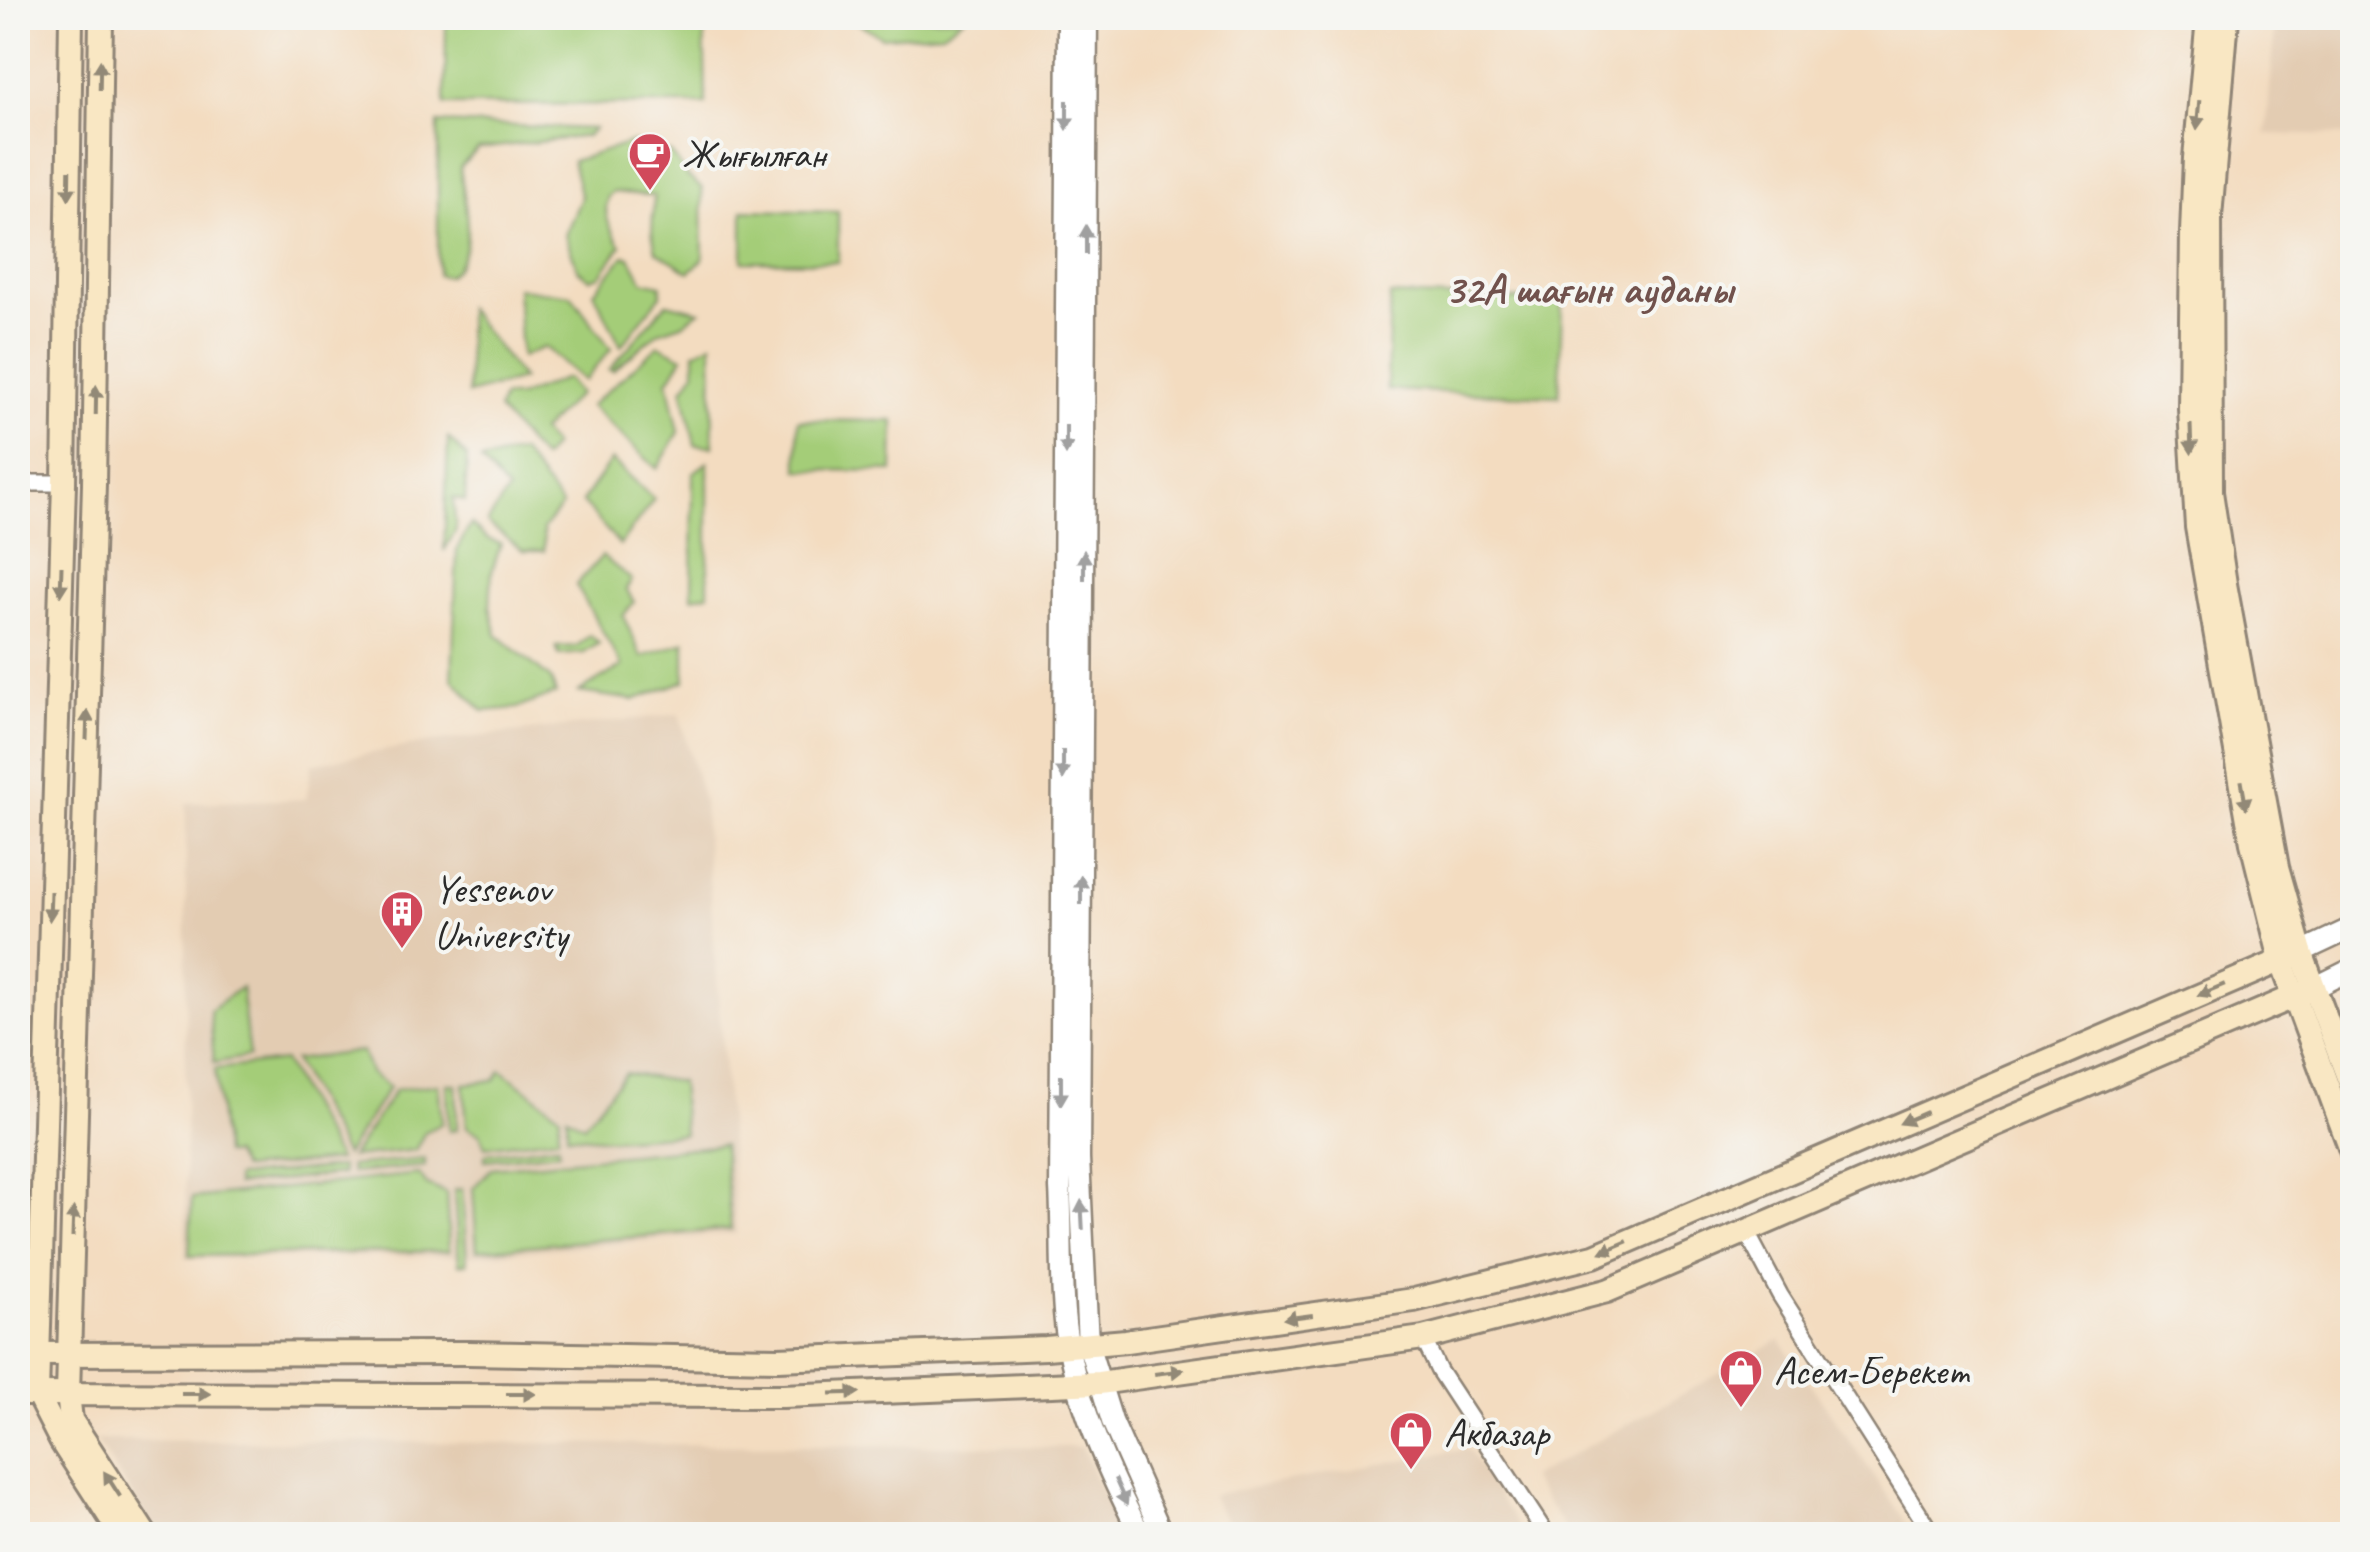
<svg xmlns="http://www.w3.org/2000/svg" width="2370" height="1552" font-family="Caveat,sans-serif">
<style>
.built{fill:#e3ccb2}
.green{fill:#a4cd78;stroke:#687c52;stroke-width:2.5}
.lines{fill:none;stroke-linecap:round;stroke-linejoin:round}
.minor-casing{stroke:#8f8476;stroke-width:20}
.tertiary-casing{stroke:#8f8476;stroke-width:25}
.secondary-casing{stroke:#8f8476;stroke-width:28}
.minor{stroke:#fff;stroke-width:15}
.tertiary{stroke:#fff;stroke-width:20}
.secondary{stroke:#f9e7c3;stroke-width:22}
.oneway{fill:#928977}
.oneway2{fill:#a0a0a0}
.labels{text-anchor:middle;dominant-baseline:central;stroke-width:8;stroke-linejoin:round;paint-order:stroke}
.poi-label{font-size:40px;fill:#2b2b2b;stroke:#f6f6f2;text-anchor:start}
.neighbourhood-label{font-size:42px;font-weight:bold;fill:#71524d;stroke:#f6f6f2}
</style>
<rect width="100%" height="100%" fill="#f6f6f2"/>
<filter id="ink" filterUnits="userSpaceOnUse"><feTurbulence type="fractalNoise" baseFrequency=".01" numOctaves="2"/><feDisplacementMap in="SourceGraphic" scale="20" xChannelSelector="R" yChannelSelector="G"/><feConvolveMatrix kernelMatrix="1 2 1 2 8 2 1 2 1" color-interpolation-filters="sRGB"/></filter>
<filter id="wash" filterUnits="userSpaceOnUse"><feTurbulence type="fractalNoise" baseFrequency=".0048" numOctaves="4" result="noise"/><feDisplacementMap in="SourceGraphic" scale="40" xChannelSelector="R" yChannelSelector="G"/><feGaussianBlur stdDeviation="2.25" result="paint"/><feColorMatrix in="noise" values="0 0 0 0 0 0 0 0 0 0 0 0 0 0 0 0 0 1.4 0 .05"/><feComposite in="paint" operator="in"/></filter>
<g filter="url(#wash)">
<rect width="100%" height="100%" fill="#f3dcc0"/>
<g class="built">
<polygon points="2276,18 2352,18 2352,136 2266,134"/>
<polygon points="679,714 703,801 737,1234 470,1256 185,1259 186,803 306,799 312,764 430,742"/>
<polygon points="1780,1340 1914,1534 1569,1534 1530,1478"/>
<polygon points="96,1440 1082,1447 1120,1534 158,1534"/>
<polygon points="1468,1448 1523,1534 1234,1534 1211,1495"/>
</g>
<g class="green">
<polygon points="446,18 704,18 706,104 445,105"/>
<polygon points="850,18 964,18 942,33 882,37"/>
<path d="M438,123L594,129L587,136L478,149L460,167C464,202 479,252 448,276L438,275Z"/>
<path d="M633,142L671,153L687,176L702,188L703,260L689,272L656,251L652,233L654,196L614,192L608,196C602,216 611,229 621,246L600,276L590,279L578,270L565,235L581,198L572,161Z"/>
<polygon points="743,210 838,212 838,262 743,261"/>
<polygon points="624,256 630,257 643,281 661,285 661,295 621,346 594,292"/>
<polygon points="517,288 571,295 611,349 584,381 545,347 521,357"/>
<polygon points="1390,295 1562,301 1559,396 1387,390"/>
<polygon points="667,303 700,311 682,324 658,332 613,371 609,370"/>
<polygon points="467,308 522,379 468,394"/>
<polygon points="712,343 713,446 695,445 683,389 695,372 695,352"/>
<polygon points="659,345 683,357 668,381 679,432 657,469 590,406"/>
<polygon points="566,378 579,394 541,431 553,446 542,459 498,410 503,397 518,397"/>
<polygon points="798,420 894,421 893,471 798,470"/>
<polygon points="448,438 467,457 465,501 453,498 456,530 444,551"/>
<polygon points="521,452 562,506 543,529 544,551 523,551 487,523 508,491 481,461"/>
<polygon points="611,460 654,499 620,545 582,502"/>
<polygon points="708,462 708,594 692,597 693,473"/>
<polygon points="471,524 487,539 501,544 492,571 490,607 497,635 551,679 556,694 517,708 483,711 452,678 457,549"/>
<polygon points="602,556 632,580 626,589 634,602 623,616 642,657 685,642 685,681 634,700 579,692 622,666 576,585"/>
<polygon points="590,635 599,643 584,653 559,655 556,647 577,646"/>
<polygon points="241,987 249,1056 214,1063 210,1010"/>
<polygon points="362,1051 370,1073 389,1087 345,1155 294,1060"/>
<polygon points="284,1061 338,1160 242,1169 233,1154 224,1154 215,1069"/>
<polygon points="501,1070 560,1115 558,1137 485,1147 480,1134 467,1127 464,1084 495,1080"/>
<polygon points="625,1073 680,1082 684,1134 612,1139 567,1135 567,1116 584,1125"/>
<polygon points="438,1084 442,1123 425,1132 415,1150 351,1157 395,1090"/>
<polygon points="447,1084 456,1084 457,1130 449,1131"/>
<polygon points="558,1145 559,1152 485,1160 485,1154"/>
<polygon points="723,1145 731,1229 477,1250 473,1188 492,1168"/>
<polygon points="425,1159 425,1166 351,1173 350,1166"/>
<polygon points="341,1167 342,1174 236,1185 236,1177"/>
<polygon points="419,1174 427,1185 446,1193 449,1251 189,1256 192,1198"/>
<polygon points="462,1189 467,1263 459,1264 454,1190"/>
</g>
</g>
<g filter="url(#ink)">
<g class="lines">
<g class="minor-casing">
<g id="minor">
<polyline points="18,483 64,483"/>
<polyline points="1746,1231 1780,1295 1932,1534"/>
<polyline points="1423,1338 1439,1371 1546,1534"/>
</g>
</g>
<g class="tertiary-casing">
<g id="tertiary">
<path d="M1068,18L1060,1188C1063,1239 1059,1299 1069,1349C1081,1412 1111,1477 1140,1534"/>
<polyline points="1087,18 1079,1158 1088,1344 1112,1421 1162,1534"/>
<polyline points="2301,952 2352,928"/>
<polyline points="2314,988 2352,969"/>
</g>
</g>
<g class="secondary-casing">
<g id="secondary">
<polyline points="71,18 64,483 37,1394 61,1441 121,1534"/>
<polyline points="101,18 94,484 68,1394 71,1420 145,1534"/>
<polyline points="2208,18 2195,158 2192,233 2190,409 2197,527 2252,843 2281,960 2352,1153"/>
<polyline points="2227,18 2210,217 2211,492 2225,584 2277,867 2301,952 2352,1088"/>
<polyline points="18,1354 469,1353 778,1359 1046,1348 1126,1341 1414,1300 1594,1256 2301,952"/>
<polyline points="18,1394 783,1396 1099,1383 1423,1338 1607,1291 2314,988"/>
</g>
</g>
<use href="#minor" class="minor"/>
<use href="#tertiary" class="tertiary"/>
<use href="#secondary" class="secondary"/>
</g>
<defs><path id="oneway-solid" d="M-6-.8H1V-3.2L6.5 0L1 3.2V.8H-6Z" transform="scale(2.5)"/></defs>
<g class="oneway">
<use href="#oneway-solid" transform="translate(100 75) rotate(-89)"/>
<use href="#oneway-solid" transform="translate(2198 115) rotate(95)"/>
<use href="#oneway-solid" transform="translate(69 185) rotate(91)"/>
<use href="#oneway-solid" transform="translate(96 400) rotate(-89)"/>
<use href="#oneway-solid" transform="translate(2191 439) rotate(88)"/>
<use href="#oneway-solid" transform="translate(61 581) rotate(92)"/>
<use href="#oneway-solid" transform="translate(87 725) rotate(-88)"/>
<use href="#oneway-solid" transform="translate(2244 795) rotate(80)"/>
<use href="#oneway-solid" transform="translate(50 906) rotate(92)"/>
<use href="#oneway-solid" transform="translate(2211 990) rotate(157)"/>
<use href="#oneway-solid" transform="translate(1913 1118) rotate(157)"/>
<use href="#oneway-solid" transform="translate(73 1222) rotate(-88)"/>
<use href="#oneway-solid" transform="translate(1614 1247) rotate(157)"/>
<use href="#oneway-solid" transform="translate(1298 1317) rotate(172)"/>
<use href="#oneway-solid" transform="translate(1169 1372) rotate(-8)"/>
<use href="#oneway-solid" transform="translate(845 1393) rotate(-2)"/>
<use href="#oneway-solid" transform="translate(196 1394)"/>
<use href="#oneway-solid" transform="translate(521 1394)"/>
<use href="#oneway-solid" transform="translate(112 1484) rotate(-123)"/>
</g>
<g class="oneway2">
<use href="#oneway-solid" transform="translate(1067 115) rotate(90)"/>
<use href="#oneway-solid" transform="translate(1086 240) rotate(-90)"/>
<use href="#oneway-solid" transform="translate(1066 440) rotate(90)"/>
<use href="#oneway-solid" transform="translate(1084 565) rotate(-90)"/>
<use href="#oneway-solid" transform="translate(1063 765) rotate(90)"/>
<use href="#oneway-solid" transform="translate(1081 890) rotate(-90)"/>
<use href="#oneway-solid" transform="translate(1061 1090) rotate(90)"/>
<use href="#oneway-solid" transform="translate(1082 1215) rotate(-93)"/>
<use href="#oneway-solid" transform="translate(1121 1492) rotate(66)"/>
</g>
</g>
<defs>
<g id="cafe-pin" transform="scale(2.25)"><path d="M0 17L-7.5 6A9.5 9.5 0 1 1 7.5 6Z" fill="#d1495b" stroke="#f6f6f2"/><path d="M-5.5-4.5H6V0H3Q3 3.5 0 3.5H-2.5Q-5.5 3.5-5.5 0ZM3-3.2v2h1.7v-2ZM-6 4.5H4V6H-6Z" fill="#fff"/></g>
<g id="building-pin" transform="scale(2.25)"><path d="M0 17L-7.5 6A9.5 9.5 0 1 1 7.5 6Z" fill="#d1495b" stroke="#f6f6f2"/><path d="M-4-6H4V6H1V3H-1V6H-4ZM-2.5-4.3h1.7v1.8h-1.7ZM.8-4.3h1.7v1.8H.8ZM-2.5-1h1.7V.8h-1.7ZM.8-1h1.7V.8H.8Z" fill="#fff"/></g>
<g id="shop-pin" transform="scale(2.25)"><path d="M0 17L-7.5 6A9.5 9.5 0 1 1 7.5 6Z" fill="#d1495b" stroke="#f6f6f2"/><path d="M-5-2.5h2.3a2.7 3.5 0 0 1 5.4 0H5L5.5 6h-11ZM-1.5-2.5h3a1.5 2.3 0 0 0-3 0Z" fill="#fff"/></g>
</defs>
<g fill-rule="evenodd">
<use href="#cafe-pin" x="650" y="154"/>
<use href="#building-pin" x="402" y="912"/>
<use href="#shop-pin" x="1741" y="1371"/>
<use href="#shop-pin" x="1411" y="1433"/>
</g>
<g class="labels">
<g class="poi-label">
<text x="682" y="154">Жығылған</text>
<text x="434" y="889">Yessenov<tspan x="434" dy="46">University</tspan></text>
<text x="1774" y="1371">Асем-Берекет</text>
<text x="1444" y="1433">Акбазар</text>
</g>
<g class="neighbourhood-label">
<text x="1589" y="289">32А шағын ауданы</text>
</g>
</g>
<rect width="2370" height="1552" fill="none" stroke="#f6f6f2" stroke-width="60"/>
</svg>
